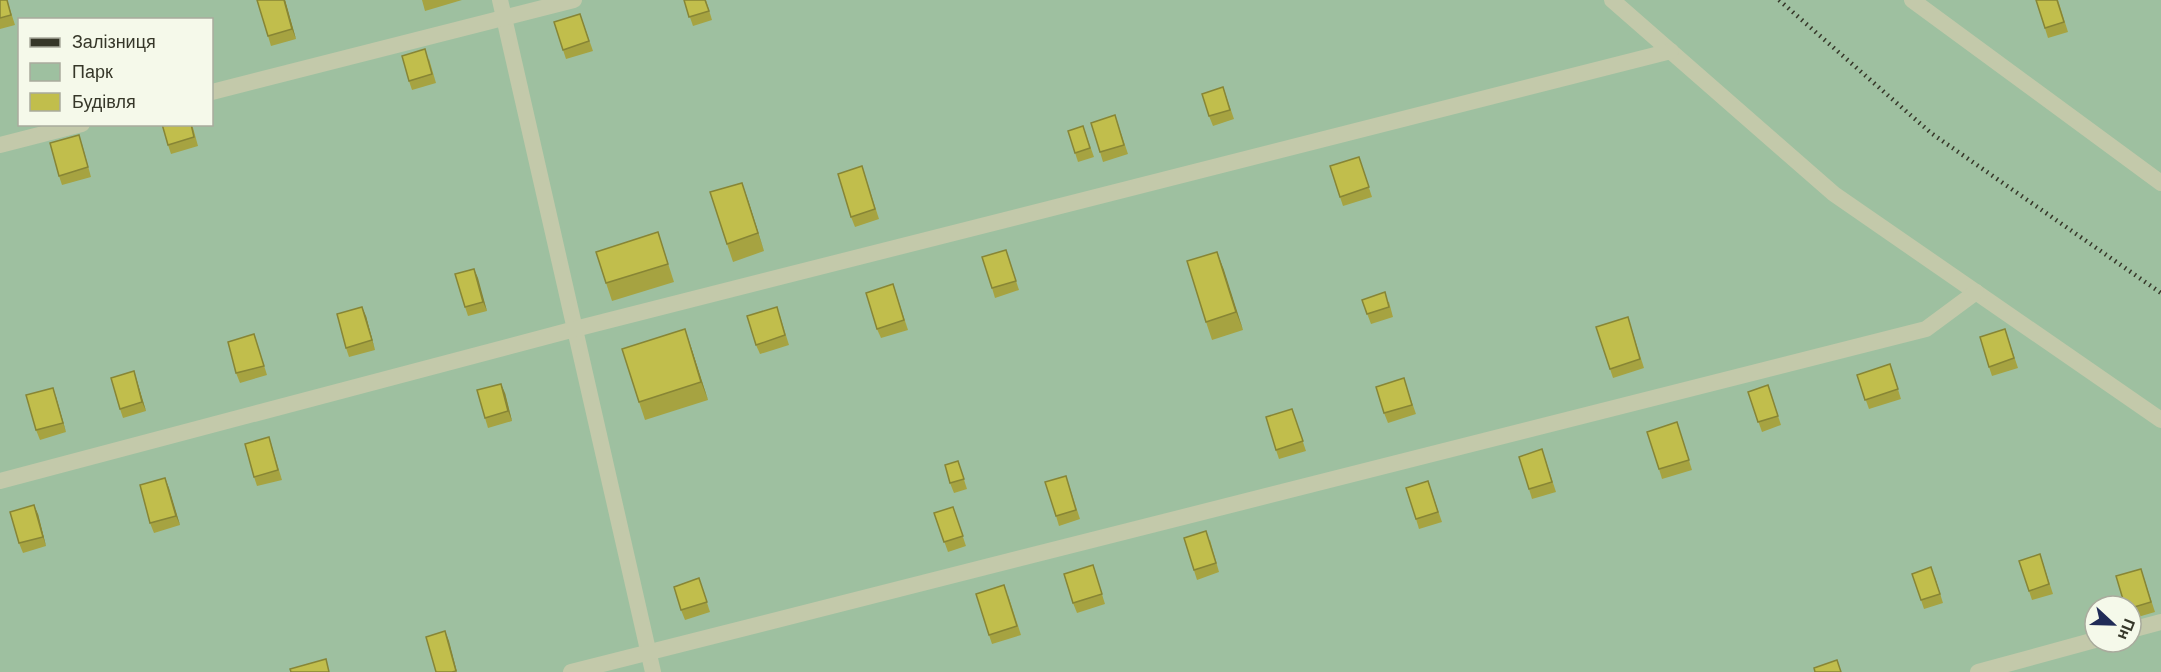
<svg xmlns="http://www.w3.org/2000/svg" width="2161" height="672" font-family="'DM Sans',sans-serif">
<style>
.green{fill:#9ec0a0;fill-rule:evenodd}
.lines{fill:none;stroke-linecap:round;stroke-linejoin:round}
.service{stroke:#c3c9aa;stroke-width:16}
.rail{stroke:#363729;stroke-width:4.5;stroke-dasharray:1.5 4.5;stroke-linecap:butt}
.wall{fill:#a6a341}
.shaded-wall{fill:#878535}
.building{fill:#c1be4c;stroke:#878535;stroke-width:1.5}
</style>
<rect width="100%" height="100%" fill="#ecf1dd"/>
<path class="green" d="M0,0H2161V672H0ZM20,20H212V124H20ZM2095,606H2131V642H2095Z"/>
<g class="lines">
<g class="service">
<polyline points="500,0 653,672"/>
<polyline points="1612,0 1834,194 2161,420"/>
<polyline points="1912,0 2161,183"/>
<polyline points="212,92 574,0"/>
<polyline points="0,145 82,124"/>
<polyline points="0,481 575,329 1671,51"/>
<polyline points="2131,630 2161,622"/>
<polyline points="571,672 1926,329 1976,292"/>
<polyline points="1978,672 2095,640"/>
</g>
<polyline class="rail" points="1779,0 1931,133 2161,293"/>
</g>
<g class="wall">
<polygon points="0,0 7,0 15,25 0,29"/>
<polygon points="285,0 296,39 271,46 268,36"/>
<polygon points="422,0 462,0 425,11"/>
<polygon points="684,0 706,0 712,20 693,26"/>
<polygon points="2036,0 2058,0 2068,32 2048,38"/>
<polygon points="580,14 593,51 566,59 563,50"/>
<polygon points="429,59 436,83 412,90 409,81"/>
<polygon points="1223,87 1234,119 1213,126 1209,116"/>
<polygon points="1115,115 1128,154 1103,162 1100,152"/>
<polygon points="192,124 198,146 171,154 168,145"/>
<polygon points="1083,126 1094,157 1078,162 1068,131"/>
<polygon points="82,144 91,177 62,185 59,176"/>
<polygon points="1359,157 1372,197 1343,206 1340,197"/>
<polygon points="862,166 879,219 855,227 851,217"/>
<polygon points="748,200 764,251 733,262 727,244"/>
<polygon points="658,232 674,282 612,301 606,283"/>
<polygon points="1006,250 1019,290 995,298 992,288"/>
<polygon points="1217,252 1243,330 1212,340 1206,322"/>
<polygon points="474,269 487,311 468,316 465,307"/>
<polygon points="893,284 908,330 881,338 877,329"/>
<polygon points="1362,300 1389,302 1393,317 1371,324"/>
<polygon points="366,316 375,350 349,357 346,348"/>
<polygon points="780,316 789,345 760,354 756,345"/>
<polygon points="1631,327 1644,368 1613,378 1610,369"/>
<polygon points="254,334 267,375 240,383 236,373"/>
<polygon points="2008,338 2018,368 1992,376 1989,367"/>
<polygon points="691,347 708,400 645,420 639,402"/>
<polygon points="1890,364 1901,399 1869,409 1857,375"/>
<polygon points="134,371 146,411 123,418 120,409"/>
<polygon points="1768,385 1781,425 1762,432 1748,392"/>
<polygon points="1407,388 1416,414 1388,423 1384,413"/>
<polygon points="505,393 512,421 488,428 485,418"/>
<polygon points="56,397 66,432 40,440 36,430"/>
<polygon points="1292,409 1306,451 1279,459 1276,450"/>
<polygon points="1680,432 1692,470 1662,479 1659,469"/>
<polygon points="269,437 282,480 257,486 254,477"/>
<polygon points="1542,449 1556,492 1532,499 1529,489"/>
<polygon points="958,461 967,489 954,493 950,483"/>
<polygon points="165,478 180,525 154,533 150,523"/>
<polygon points="1428,481 1442,522 1419,529 1416,519"/>
<polygon points="1069,485 1080,519 1059,526 1056,516"/>
<polygon points="953,507 966,546 948,552 934,513"/>
<polygon points="38,514 46,546 23,553 19,543"/>
<polygon points="1184,538 1210,540 1219,572 1197,580"/>
<polygon points="2040,554 2053,594 2032,600 2029,591"/>
<polygon points="1093,565 1105,604 1077,613 1073,603"/>
<polygon points="1935,577 1943,603 1924,609 1921,600"/>
<polygon points="699,578 710,612 685,620 681,610"/>
<polygon points="2144,578 2155,612 2131,619 2131,606"/>
<polygon points="1008,595 1021,635 992,644 989,635"/>
</g>
<g class="shaded-wall">
<polygon points="284,0 285,0 296,39 292,29"/>
<polygon points="742,183 748,200 764,251 758,233"/>
<polygon points="1217,252 1224,270 1243,330 1236,312"/>
<polygon points="474,269 478,278 487,311 483,302"/>
<polygon points="362,307 366,316 375,350 372,340"/>
<polygon points="685,329 691,347 708,400 701,382"/>
<polygon points="134,371 146,411 142,402"/>
<polygon points="501,384 505,393 512,421 508,411"/>
<polygon points="53,388 56,397 66,432 63,423"/>
<polygon points="165,478 169,488 180,525 176,516"/>
<polygon points="34,505 38,514 46,546 43,537"/>
<polygon points="445,631 449,641 457,672 456,671"/>
</g>
<g class="building">
<polygon points="0,0 7,0 11,15 0,18"/>
<polygon points="257,0 284,0 292,29 268,36"/>
<polygon points="684,0 705,0 709,11 689,17"/>
<polygon points="2036,0 2057,0 2064,22 2045,28"/>
<polygon points="580,14 589,41 563,50 554,22"/>
<polygon points="425,49 432,74 409,81 402,56"/>
<polygon points="1223,87 1230,110 1209,116 1202,94"/>
<polygon points="1115,115 1124,145 1100,152 1091,123"/>
<polygon points="162,124 191,124 194,137 168,145"/>
<polygon points="1083,126 1090,148 1075,153 1068,131"/>
<polygon points="79,135 88,167 59,176 50,143"/>
<polygon points="1359,157 1369,187 1340,197 1330,166"/>
<polygon points="862,166 875,209 851,217 838,174"/>
<polygon points="742,183 758,233 727,244 710,192"/>
<polygon points="658,232 668,264 606,283 596,252"/>
<polygon points="1006,250 1016,281 992,288 982,257"/>
<polygon points="1217,252 1236,312 1206,322 1187,261"/>
<polygon points="474,269 483,302 465,307 455,274"/>
<polygon points="893,284 904,320 877,329 866,293"/>
<polygon points="1385,292 1389,307 1367,314 1362,300"/>
<polygon points="362,307 372,340 346,348 337,314"/>
<polygon points="777,307 785,335 756,345 747,316"/>
<polygon points="1628,317 1640,359 1610,369 1596,327"/>
<polygon points="685,329 701,382 639,402 622,349"/>
<polygon points="2005,329 2014,358 1989,367 1980,337"/>
<polygon points="254,334 264,366 236,373 228,342"/>
<polygon points="1890,364 1898,389 1865,400 1857,375"/>
<polygon points="134,371 142,402 120,409 111,378"/>
<polygon points="1404,378 1412,405 1384,413 1376,387"/>
<polygon points="501,384 508,411 485,418 477,390"/>
<polygon points="1768,385 1778,416 1758,422 1748,392"/>
<polygon points="53,388 63,423 36,430 26,395"/>
<polygon points="1292,409 1303,441 1276,450 1266,417"/>
<polygon points="1677,422 1689,460 1659,469 1647,432"/>
<polygon points="269,437 278,470 254,477 245,444"/>
<polygon points="1542,449 1552,482 1529,489 1519,457"/>
<polygon points="958,461 964,479 950,483 945,465"/>
<polygon points="1066,476 1076,510 1056,516 1045,482"/>
<polygon points="165,478 176,516 150,523 140,485"/>
<polygon points="1428,481 1438,512 1416,519 1406,488"/>
<polygon points="34,505 43,537 19,543 10,512"/>
<polygon points="953,507 963,536 944,542 934,513"/>
<polygon points="1206,531 1216,563 1194,570 1184,538"/>
<polygon points="2040,554 2049,584 2029,591 2019,561"/>
<polygon points="1093,565 1102,594 1073,603 1064,574"/>
<polygon points="1931,567 1940,594 1921,600 1912,574"/>
<polygon points="2141,569 2151,602 2131,608 2131,606 2125,606 2116,576"/>
<polygon points="699,578 707,602 681,610 674,587"/>
<polygon points="1004,585 1017,626 989,635 976,594"/>
<polygon points="445,631 456,671 452,672 436,672 426,637"/>
<polygon points="326,659 329,672 291,672 290,669"/>
<polygon points="1837,660 1841,672 1815,672 1814,668"/>
</g>
<rect x="18" y="18" width="195" height="108" fill="#f5f9ea" stroke="#a9ab9d" stroke-width="1.5"/>
<rect x="30" y="38" width="30" height="9" fill="#363729" stroke="#a9ab9d" stroke-width="1.5"/>
<text x="72" y="48" font-size="18" fill="#363729">Залізниця</text>
<rect x="30" y="63" width="30" height="18" fill="#9ec0a0" stroke="#a9ab9d" stroke-width="1.5"/>
<text x="72" y="78" font-size="18" fill="#363729">Парк</text>
<rect x="30" y="93" width="30" height="18" fill="#c1be4c" stroke="#a9ab9d" stroke-width="1.5"/>
<text x="72" y="108" font-size="18" fill="#363729">Будівля</text>
<g transform="translate(2113 624) rotate(112)"><circle r="28" fill="#f5f9ea" stroke="#a9ab9d" stroke-width="1.5"/>
<path d="M0-4.5L10 22L0 15L-10 22Z" fill="#202b57"/>
<text y="-9" font-size="16" font-weight="bold" text-anchor="middle" fill="#363729">Пн</text>
</g>
</svg>
